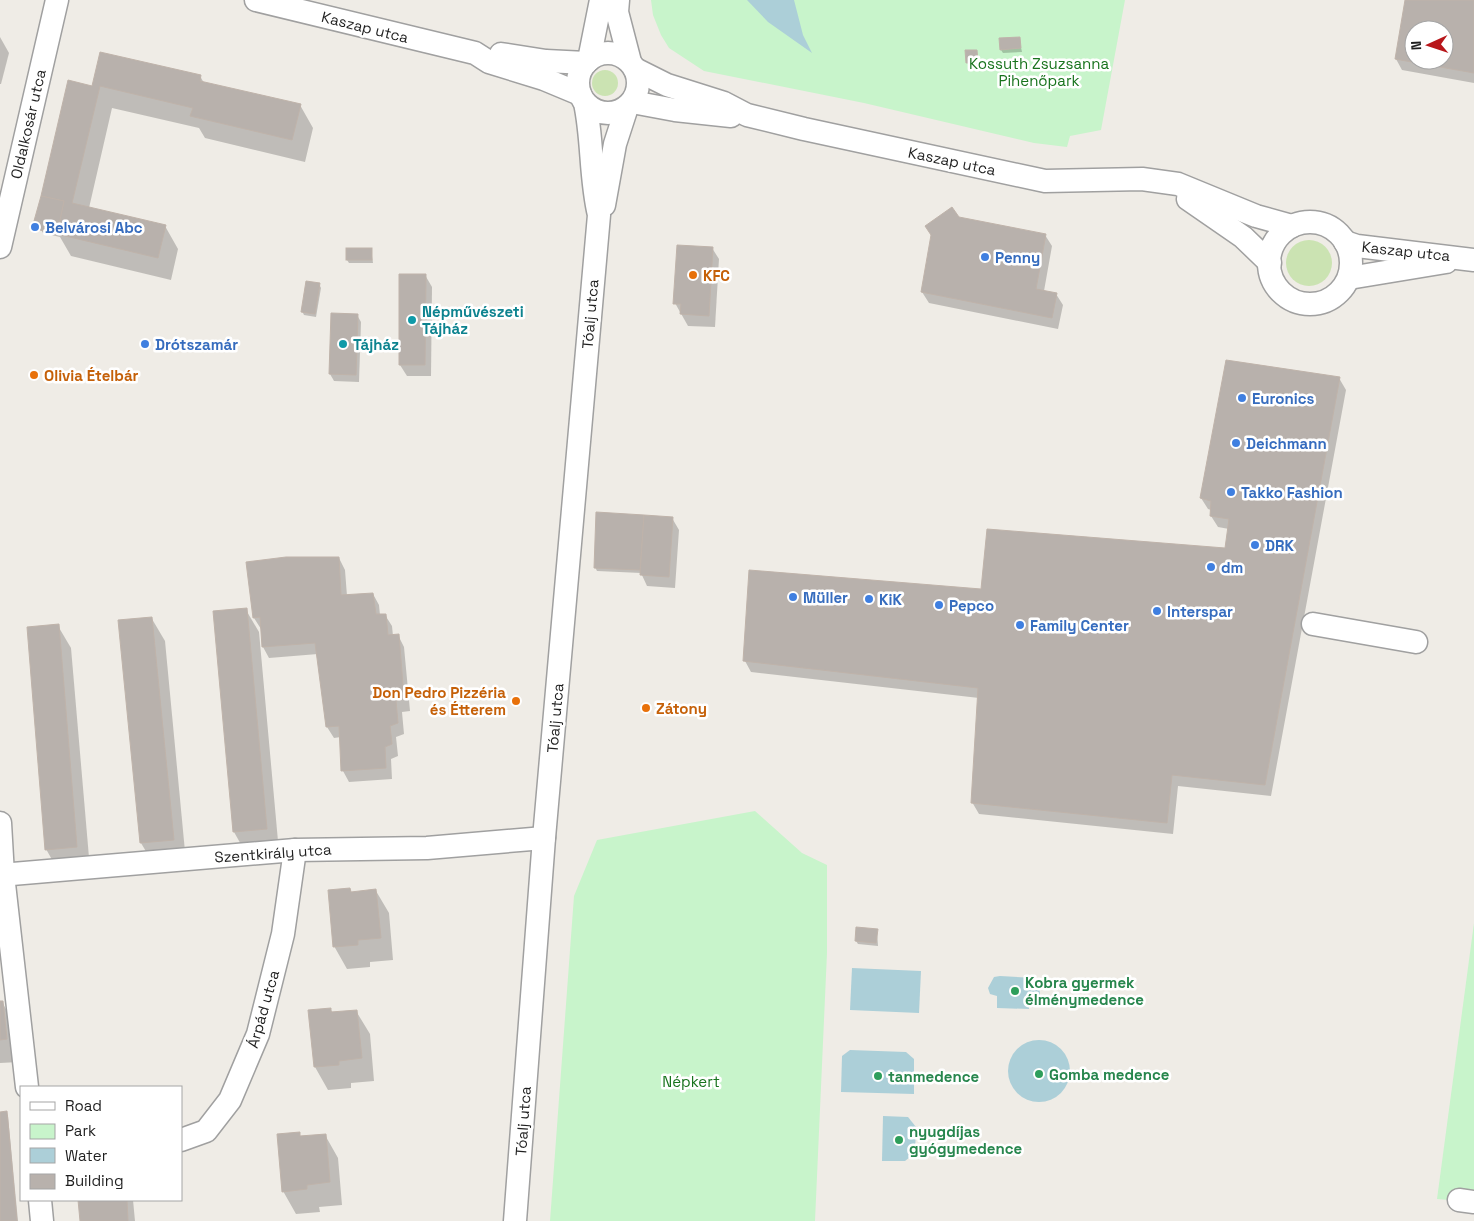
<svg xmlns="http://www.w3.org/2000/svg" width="1474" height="1221" font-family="'Space Grotesk',sans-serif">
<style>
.grass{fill:#cbe3b2}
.park{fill:#c8f4cb}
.water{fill:#accfd8}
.shadow{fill:#0003;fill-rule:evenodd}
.building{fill:#b8b1ac;stroke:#bfb3aa;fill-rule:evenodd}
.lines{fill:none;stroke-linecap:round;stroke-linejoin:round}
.minor-casing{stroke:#a0a0a0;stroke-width:25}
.minor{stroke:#fff;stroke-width:22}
.shop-dot{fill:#3f7fe0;stroke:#fff;stroke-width:2}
.food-dot{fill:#e8710a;stroke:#fff;stroke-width:2}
.culture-dot{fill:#0f9aa8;stroke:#fff;stroke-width:2}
.leisure-dot{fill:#2e9e5b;stroke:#fff;stroke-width:2}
.labels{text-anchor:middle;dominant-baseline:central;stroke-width:5;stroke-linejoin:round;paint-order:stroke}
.street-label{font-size:15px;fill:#1f1f1f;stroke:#fff}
.park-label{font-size:15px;fill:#18731d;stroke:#fff}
.shop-label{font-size:15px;font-weight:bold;fill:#366cbe;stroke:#fff;text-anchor:start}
.food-label{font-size:15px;font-weight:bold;fill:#c56008;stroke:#fff;text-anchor:start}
.culture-label{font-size:15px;font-weight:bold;fill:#0d838f;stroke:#fff;text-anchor:start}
.leisure-label{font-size:15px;font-weight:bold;fill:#27864d;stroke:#fff;text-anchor:start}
</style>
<rect width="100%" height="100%" fill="#efece6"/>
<g class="grass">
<circle cx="605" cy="83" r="13"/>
<circle cx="1309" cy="263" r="23"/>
</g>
<g class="park">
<polygon points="651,0 1125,0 1101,130 1070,136 1067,147 1034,143 864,103 704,71 669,48 661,35 653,15"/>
<polygon points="755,811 802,853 827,865 827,953 815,1221 550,1221 574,896 597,840"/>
<polygon points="1474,923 1474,1202 1437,1199"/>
</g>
<g class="water">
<polygon points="747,0 794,0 803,35 812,53 768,22"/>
<polygon points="852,968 921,971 919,1013 850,1010"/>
<polygon points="1000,976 1036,978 1039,983 1040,995 1029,999 1029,1009 997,1008 997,996 990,994 988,988 994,977"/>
<circle cx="1039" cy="1071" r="31"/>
<polygon points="850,1050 906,1052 914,1059 914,1094 841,1092 842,1056"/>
<polygon points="883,1116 908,1117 916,1127 915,1153 905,1161 882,1161"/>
</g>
<g class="shadow">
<path d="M1406,0H1474V83L1402,70L1396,59ZM1414,30H1444V60H1414Z"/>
<polygon points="0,37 9,53 1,84 0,84"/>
<polygon points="1019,38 1022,52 1003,53 1001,50"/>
<polygon points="976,51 979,65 969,66 967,62"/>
<polygon points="101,53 200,76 204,83 300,105 313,128 305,162 205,138 199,128 112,108 89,208 165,226 178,249 171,280 71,256 60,237 43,233 36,221 93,87"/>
<polygon points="958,218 1045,235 1052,246 1044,291 1056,294 1063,305 1058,329 929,303 922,292"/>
<polygon points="712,248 719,259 715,327 688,326 675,303"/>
<polygon points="371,249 373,263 349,263 347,260"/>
<polygon points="425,275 432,287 431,376 407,376 400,365"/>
<polygon points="319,284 321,288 316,317 304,315 302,311"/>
<polygon points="357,315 361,322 359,382 334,381 330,374"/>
<polygon points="1339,378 1346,390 1271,796 1178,786 1173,834 979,814 972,802 979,698 751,672 745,661 982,590 1226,549 1229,529 1218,527 1211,516 1211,510 1208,509 1201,498"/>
<polygon points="597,514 672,518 679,530 675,588 647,586 641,573 597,571 595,567"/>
<polygon points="339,558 345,570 347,596 373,594 379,605 380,615 385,615 392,626 393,636 398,635 404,647 410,711 402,712 404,734 396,737 398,756 391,759 392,779 349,782 343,771 341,737 334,738 327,727 318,654 269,658 263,647 261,629 254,618 248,563"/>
<polygon points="246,610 259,632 279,852 247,855 234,832 214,612"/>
<polygon points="152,619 165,641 186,862 154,865 141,843"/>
<polygon points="58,626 71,648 90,869 59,872 46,849"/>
<polygon points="349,889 352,893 376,891 389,913 393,960 370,962 370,967 347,969 334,946"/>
<polygon points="877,930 878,946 858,944 856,941"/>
<polygon points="0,1002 2,1002 15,1025 19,1062 0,1063"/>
<polygon points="331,1010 333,1013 356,1011 370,1034 374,1081 351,1083 351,1088 328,1090 315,1067 310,1011"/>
<polygon points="6,1112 8,1116 18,1221 0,1221 0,1113"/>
<polygon points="299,1134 301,1137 325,1135 338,1158 342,1205 319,1207 320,1212 296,1214 283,1191"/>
<polygon points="79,1200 133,1200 135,1221 81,1221"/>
</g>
<g class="building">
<path d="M1405,0H1474V73L1395,59ZM1414,30H1444V60H1414Z"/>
<polygon points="1020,37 1021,48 1000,50 999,38"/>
<polygon points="965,50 977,50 978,62 966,63"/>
<polygon points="100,52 201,75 200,81 301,104 292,140 190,116 193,108 100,86 72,203 166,225 158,258 57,234 64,201 41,196 68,80 92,86"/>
<polygon points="41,196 64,201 57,234 40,230 34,221"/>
<polygon points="952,207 959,217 1046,234 1036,289 1057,293 1052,318 921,292 931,235 925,226"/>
<polygon points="677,245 713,247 709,316 680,314 681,304 673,304"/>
<rect x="346" y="248" width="26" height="12"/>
<polygon points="399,274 426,274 425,365 399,365"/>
<polygon points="306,281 320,283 315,314 301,312"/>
<polygon points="331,313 358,314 356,375 329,374"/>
<polygon points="1226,360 1340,377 1265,785 1172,775 1167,823 971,803 978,688 743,661 749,570 981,589 987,529 1225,548 1229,519 1210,516 1211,501 1200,498"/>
<polygon points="596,512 644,515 640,570 594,568"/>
<polygon points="644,515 673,517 669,577 640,575"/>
<polygon points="286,557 339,557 341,595 373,593 376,614 386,614 388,635 399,634 404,699 396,701 398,723 390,726 392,744 385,747 386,768 341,771 339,726 326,727 315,643 262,647 260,617 253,618 246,562"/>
<polygon points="247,608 267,829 233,832 213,611"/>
<polygon points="152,617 174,840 140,843 118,620"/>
<polygon points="59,624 77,847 45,850 27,627"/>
<polygon points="350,888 351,892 376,889 381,938 358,940 358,945 333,947 328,890"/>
<polygon points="856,927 878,929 876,943 855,941"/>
<polygon points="0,1001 3,1001 7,1039 0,1040"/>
<polygon points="331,1008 331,1012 357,1010 362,1058 339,1061 339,1065 314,1067 308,1010"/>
<polygon points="7,1111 17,1221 0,1221 0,1112"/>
<polygon points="300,1132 300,1136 326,1134 330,1182 307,1185 307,1189 282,1192 277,1134"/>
<polygon points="78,1200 127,1200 128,1221 80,1221"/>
</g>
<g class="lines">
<g class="minor-casing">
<g id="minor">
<polyline points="256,0 475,53 489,62 544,79 580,94"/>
<polyline points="618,0 617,12 630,62"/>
<circle cx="608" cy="83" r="30"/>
<polyline points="501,54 546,61 586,63"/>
<polyline points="589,60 601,0"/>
<polyline points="635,69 667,85 724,103 747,115 804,129 1045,181 1142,179 1178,184 1256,216 1292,226"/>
<polyline points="632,102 675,110 731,116"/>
<polyline points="1188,199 1243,237 1270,263"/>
<polyline points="604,205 615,144 627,107"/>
<circle cx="1310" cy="263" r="41"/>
<polyline points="1345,242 1357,246 1474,260"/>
<polyline points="0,247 57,0"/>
<polyline points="1349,278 1446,262"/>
<polyline points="1313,624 1416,642"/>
<polyline points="0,823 3,875 27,1087"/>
<polyline points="0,875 295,850 427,848 544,838"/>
<polyline points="181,1140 206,1131 230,1100 258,1034 283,934 295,850"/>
<polyline points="40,1200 42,1221"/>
<polyline points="1459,1200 1474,1202"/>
<path d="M515,1221L544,838L599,215C590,178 593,140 585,103"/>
</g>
</g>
<use href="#minor" class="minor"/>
</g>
<g class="shop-dot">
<circle cx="35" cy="227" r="5"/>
<circle cx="985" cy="257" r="5"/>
<circle cx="145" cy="344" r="5"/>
<circle cx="1242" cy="398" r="5"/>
<circle cx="1236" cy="443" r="5"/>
<circle cx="1231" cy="492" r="5"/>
<circle cx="1255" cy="545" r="5"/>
<circle cx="1211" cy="567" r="5"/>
<circle cx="793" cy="597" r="5"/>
<circle cx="869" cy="599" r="5"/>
<circle cx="939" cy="605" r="5"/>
<circle cx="1157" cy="611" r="5"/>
<circle cx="1020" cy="625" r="5"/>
</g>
<g class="food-dot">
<circle cx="693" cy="275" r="5"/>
<circle cx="34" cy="375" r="5"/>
<circle cx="516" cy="701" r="5"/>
<circle cx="646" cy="708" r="5"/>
</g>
<g class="culture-dot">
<circle cx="412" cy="320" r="5"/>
<circle cx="343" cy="344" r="5"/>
</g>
<g class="leisure-dot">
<circle cx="1015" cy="991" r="5"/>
<circle cx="1039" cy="1074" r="5"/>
<circle cx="878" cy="1076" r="5"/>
<circle cx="899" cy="1140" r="5"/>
</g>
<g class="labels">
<g class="street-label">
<text transform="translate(365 27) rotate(14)">Kaszap utca</text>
<text transform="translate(28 124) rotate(-77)">Oldalkosár utca</text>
<text transform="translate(952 161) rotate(12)">Kaszap utca</text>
<text transform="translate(1406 251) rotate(6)">Kaszap utca</text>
<text transform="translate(590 314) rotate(-85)">Tóalj utca</text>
<text transform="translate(555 718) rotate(-85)">Tóalj utca</text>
<text transform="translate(273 853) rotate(-4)">Szentkirály utca</text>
<text transform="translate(263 1009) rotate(-74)">Árpád utca</text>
<text transform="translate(523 1121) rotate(-86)">Tóalj utca</text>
</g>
<g class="park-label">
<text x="1039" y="63">Kossuth Zsuzsanna<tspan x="1039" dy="17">Pihenőpark</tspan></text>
<text x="691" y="1081">Népkert</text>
</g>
<g class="shop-label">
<text x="45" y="227">Belvárosi Abc</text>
<text x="995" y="257">Penny</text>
<text x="155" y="344">Drótszamár</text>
<text x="1252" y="398">Euronics</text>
<text x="1246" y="443">Deichmann</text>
<text x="1241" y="492">Takko Fashion</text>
<text x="1265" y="545">DRK</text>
<text x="1221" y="567">dm</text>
<text x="803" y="597">Müller</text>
<text x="879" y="599">KiK</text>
<text x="949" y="605">Pepco</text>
<text x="1167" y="611">Interspar</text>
<text x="1030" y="625">Family Center</text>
</g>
<g class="food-label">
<text x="703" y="275">KFC</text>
<text x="44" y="375">Olivia Ételbár</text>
<text x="506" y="692" text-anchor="end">Don Pedro Pizzéria<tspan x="506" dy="17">és Étterem</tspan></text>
<text x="656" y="708">Zátony</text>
</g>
<g class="culture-label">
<text x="422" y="311">Népművészeti<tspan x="422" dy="17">Tájház</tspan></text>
<text x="353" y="344">Tájház</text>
</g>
<g class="leisure-label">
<text x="1025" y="982">Kobra gyermek<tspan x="1025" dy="17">élménymedence</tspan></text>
<text x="1049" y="1074">Gomba medence</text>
<text x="888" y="1076">tanmedence</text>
<text x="909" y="1131">nyugdíjas<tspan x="909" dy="17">gyógymedence</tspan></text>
</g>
</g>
<rect x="20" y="1086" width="162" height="115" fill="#ffffff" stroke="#a5a5a5"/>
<rect x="30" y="1102" width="25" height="8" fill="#ffffff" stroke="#a5a5a5"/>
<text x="65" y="1111" font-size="15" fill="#1f1f1f">Road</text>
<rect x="30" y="1124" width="25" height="15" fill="#c8f4cb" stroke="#a5a5a5"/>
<text x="65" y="1136" font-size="15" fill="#1f1f1f">Park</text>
<rect x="30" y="1148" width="25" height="15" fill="#accfd8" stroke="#a5a5a5"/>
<text x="65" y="1161" font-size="15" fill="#1f1f1f">Water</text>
<rect x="30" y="1174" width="25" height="15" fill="#b8b1ac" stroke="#a5a5a5"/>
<text x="65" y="1186" font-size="15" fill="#1f1f1f">Building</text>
<g transform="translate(1429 45) rotate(267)"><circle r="24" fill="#ffffff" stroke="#a5a5a5"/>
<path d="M0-4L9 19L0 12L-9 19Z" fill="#b8161a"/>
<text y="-8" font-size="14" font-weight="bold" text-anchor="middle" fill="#1f1f1f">N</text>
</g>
</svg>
